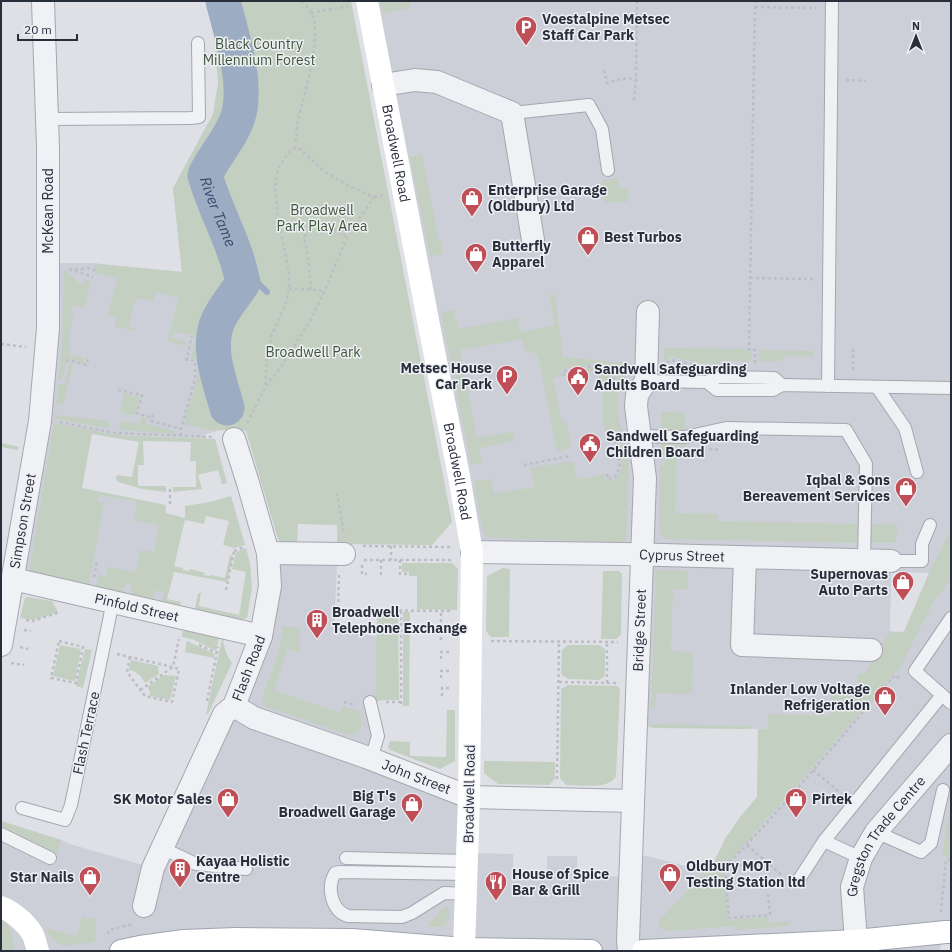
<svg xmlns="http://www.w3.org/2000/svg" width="952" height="952" font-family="'IBM Plex Sans',sans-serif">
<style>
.built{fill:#cccfd7;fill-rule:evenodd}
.green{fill:#c3cfc0}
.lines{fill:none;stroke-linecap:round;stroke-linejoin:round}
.stream{stroke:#9cacc3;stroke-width:6}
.river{stroke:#9cacc3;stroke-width:35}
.lane-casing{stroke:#a4a7af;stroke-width:14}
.street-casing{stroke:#a4a7af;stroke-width:24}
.primary-casing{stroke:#9ea4b0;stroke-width:24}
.path{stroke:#bcbec5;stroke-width:2.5;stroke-dasharray:3 3;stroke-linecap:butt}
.lane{stroke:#f0f1f5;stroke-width:12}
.street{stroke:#f0f1f5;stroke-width:22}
.secondary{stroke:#fff;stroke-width:22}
.primary{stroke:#fff;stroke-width:22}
.primary-bridge-casing{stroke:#9ea4b0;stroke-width:24;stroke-linecap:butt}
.primary-bridge{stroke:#fff;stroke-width:22}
.labels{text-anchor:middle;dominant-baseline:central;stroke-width:3;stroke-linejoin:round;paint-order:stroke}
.poi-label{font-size:14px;font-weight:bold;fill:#292e3b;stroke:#edeff4;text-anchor:start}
.park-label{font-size:14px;fill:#3b5537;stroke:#edeff4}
.street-label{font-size:14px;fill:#292e3b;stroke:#edeff4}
.water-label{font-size:15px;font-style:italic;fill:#374b6b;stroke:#edeff4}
</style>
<rect width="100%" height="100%" fill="#dee0e6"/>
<g class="built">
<path d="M367,1H951V916L939,951H1V821L61,840L70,844L153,868L234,706L268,553L337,564L334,631L377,636L375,702L378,736L371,759L469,797L468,853L513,854V876H547V856H577V875L630,877L631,856H647L705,871L714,862L725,839L741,816L825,730L635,727L641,555L472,552ZM891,572L929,573L904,632L890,631Z"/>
<polygon points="173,188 216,431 203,435 204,438 116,435 86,430 75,490 166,508 166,513 181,517 160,613 13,579 48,263 93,263 182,272"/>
</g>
<g class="green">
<polygon points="206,1 351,1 452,522 432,545 337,544 337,525 298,524 297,543 281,542 278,539 246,431 230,429 215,431 184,424 197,380 197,360 191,357 196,336 174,332 172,338 186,342 185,346 167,341 179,298 156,292 153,302 136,298 128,326 134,328 133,331 114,326 116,317 108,314 117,279 94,272 96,264 182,272 173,188 213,114 218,83 214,36"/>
<polygon points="381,1 412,1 412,4 410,5 410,8 383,13"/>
<polygon points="422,154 439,241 441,241 443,254 430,256 410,157"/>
<polygon points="618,178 619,188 628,188 627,202 604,202 602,180"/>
<polygon points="64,269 80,284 86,280 91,281 84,308 73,305 70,315 74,316 69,334 71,335 68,346 71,347 69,354 84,358 83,363 67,358 62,380 59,379 62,346"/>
<polygon points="555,294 563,357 632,364 631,371 620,383 598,363 560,370 562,376 553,378 562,422 566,421 571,448 557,451 539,360 536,354 529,351 525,351 522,339 460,350 477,438 513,432 514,441 479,448 482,463 471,465 441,312 454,310 458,329 517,318 520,332 555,325 549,295"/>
<polygon points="664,348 747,349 747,351 752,352 751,361 720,361 720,365 711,365 672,357 664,361"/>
<polygon points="759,350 813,351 813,357 787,356 777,362 759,361"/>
<polygon points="69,363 73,364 63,404 56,405 58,384 65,384"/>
<path d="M597,366L619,387C613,403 620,423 624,439L616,440L615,438L607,440L602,414L604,413L602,402L604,401L600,381H598L596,370L570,375L569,372Z"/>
<polygon points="124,393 140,397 135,415 123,414 120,409"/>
<polygon points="662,412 685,413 685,431 661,430"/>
<polygon points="55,415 109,421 109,428 55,419"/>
<polygon points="141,417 147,418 146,424 177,432 177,434 120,430 121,422 140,423"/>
<polygon points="54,423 116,435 215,439 227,483 222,484 218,470 198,475 202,489 173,492 173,487 196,487 196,461 190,461 191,442 143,441 144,465 138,465 138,486 166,486 166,492 142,489 118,482 116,479 117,475 132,477 139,442 92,434 82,488 166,505 165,513 185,518 185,506 210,502 231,496 245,545 234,548 223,545 229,521 206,516 204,524 185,520 174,566 183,568 183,570 189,571 190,569 205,573 204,575 210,576 211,575 225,578 230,555 233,556 227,582 174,572 167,599 181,602 180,606 162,602 164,592 155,590 153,599 130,594 132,585 125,584 123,593 96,586 98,575 106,576 108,567 136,572 140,550 154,552 159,525 134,520 137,502 99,495 98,502 104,503 89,584 29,571"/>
<path d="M661,442H685V447C672,446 667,448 660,460Z"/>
<polygon points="1,443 19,447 18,450 1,447"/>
<polygon points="625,443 629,466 626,540 623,542 495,538 486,536 483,532 474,481 491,479 494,494 535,487 531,468 570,461 570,463 574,462 577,480 604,474 605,482 615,480 622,468 617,444"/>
<path d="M677,451L675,513L717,514V521L860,524L859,543L666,539C659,536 659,531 659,524L660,465H664C666,458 669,454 677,451Z"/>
<polygon points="871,524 897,525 896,543 870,543"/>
<polygon points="951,529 951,579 934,601 898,671 896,671 812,768 724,867 728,920 768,917 769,923 793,921 787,926 734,930 733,926 664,931 657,923 714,862 725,839 741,816 757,797 758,729 768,729 768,714 830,716 831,688 857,689 857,674 865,674 890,632 904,632 929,573"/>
<path d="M246,548L250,563L252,588L247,618L241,620L195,609L198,594L201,592L199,606L239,615C242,601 243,586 246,572L232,569L236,552Z"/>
<polygon points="402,563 452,563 458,569 457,610 417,609 417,576 409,576 409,572 402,572"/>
<polygon points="503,568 510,569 509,637 491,637 486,631 487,576"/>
<polygon points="660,570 688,571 688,589 673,589 671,651 693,652 692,692 691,694 656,693 655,708 651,708 656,574 657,571"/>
<polygon points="603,571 619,571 622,574 621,635 616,639 601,639"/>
<polygon points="27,597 52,601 58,612 33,620 20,618 25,598"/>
<polygon points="403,612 410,612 409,706 403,706"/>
<polygon points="377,613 398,613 399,700 382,700 375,702"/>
<path d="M283,626L300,628L299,653L288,649L274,690L340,713L343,706L360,712C362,724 364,735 348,735L267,707L262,699L280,648Z"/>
<polygon points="183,630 219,638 216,651 192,639 182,637"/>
<path d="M222,639H223C224,649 227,655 232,663L208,714H206Z"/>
<polygon points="187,641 215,654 214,658 185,652"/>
<polygon points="60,645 81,649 75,681 53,676"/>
<polygon points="568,645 599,645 605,649 605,676 599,680 568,679 561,674 562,650"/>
<polygon points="85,649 92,650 83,688 76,686"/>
<path d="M131,660L158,666L159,674L145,683C141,676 138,672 129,670Z"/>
<polygon points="164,675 176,676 170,700 150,696 150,691 147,687"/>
<path d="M568,685L617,686L620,689L616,776C610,790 579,785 566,785L560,778L561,689Z"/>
<polygon points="447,710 455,710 455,761 440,769 390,750 388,747 390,741 410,742 410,756 446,757"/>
<polygon points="650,724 750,726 750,729 654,728 650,727"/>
<polygon points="484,761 555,762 555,779 549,785 498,784 484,773"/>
<polygon points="951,810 951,857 943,856 945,833"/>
<polygon points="1,821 61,840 57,855 1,830"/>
<polygon points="444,907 449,907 448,923 441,927 426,927"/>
<polygon points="82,916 96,920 95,942 62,946 50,937 45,928 77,936"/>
<path d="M1,920C13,925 14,940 14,951H1Z"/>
</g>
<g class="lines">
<polyline class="stream" points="240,266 267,292"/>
<path class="river" id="s1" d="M223,1C231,33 247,80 239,113C233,136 215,154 205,175C215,211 236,245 243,283C235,295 224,307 218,321C206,349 220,381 227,408"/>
<g class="lane-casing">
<g id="lane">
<polyline points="512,113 589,105 602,129 608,170"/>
<polyline points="47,119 190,118 199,117 198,43"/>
<polyline points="646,381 707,382 718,377 774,378 782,385"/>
<polyline points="707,382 717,390 773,390 782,385 951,388"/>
<polyline points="828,386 832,1"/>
<polyline points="877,387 905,428 917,472"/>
<polyline points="639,436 685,437 726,428 846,430 866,464 864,560"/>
<polyline points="891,561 922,561 922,544 930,525"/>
<polyline points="951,618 915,671 951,703"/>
<polyline points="370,702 378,736 371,759"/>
<polyline points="22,808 65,820 71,805 113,601"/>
<polyline points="876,832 921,852 931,843 943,790"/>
<polyline points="1,834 50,858"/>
<polyline points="824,841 861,858"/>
<polyline points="162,848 196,864 246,869"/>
<polyline points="346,858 467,861"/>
<polyline points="798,881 824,841 942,695"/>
<path d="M467,894L444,893L412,913L402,917L348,916C332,911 326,888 335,873L340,872L467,874"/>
</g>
</g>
<g class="street-casing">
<g id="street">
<polyline points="383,85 415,80 437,82 512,113 533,240"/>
<path id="s2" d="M472,552L625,554L891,561"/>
<polyline points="268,553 344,554"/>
<polyline points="745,558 742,645 871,650"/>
<path id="s3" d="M13,579L261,636"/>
<path id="s4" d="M1,645L40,421L48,328V148L43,1"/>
<path id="s5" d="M234,706L254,718L366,757L469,797L633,801"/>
<path id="s6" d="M144,906L153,868L224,714L234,706L261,636L270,586L268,553L248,483L234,439"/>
<path id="s7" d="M856,941L852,887L861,858L876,832L951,745"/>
<path id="s8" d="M629,951L628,940L645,478L636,406L637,395L646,381L648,312"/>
</g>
</g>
<g class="primary-casing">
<g id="primary">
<polyline points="121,951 140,947 184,941 236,939 352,940 464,949 591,951"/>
<polyline points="643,951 856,941 946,932"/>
</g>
</g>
<g class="path">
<polyline points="755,7 816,8"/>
<polyline points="311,13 348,6"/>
<polyline points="604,70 607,83 621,79 636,78"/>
<polyline points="846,80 866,81"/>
<polyline points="634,100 636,78 637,1"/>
<path d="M295,148C296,139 297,130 298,121C304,94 322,39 312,14C310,9 305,5 302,1"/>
<polyline points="374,197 384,195"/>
<polyline points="69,269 93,277"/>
<polyline points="75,270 88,268 95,270"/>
<polyline points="750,278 813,279"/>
<polyline points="289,288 324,291"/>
<polyline points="311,290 309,264 304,237 313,225 325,224 347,237"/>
<polyline points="1,344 26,347"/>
<polyline points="186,361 192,336"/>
<polyline points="67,362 68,360 86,365 88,359"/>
<polyline points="667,363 671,360 696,365"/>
<polyline points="755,363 755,350 749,350 755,1"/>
<polyline points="853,370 853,347"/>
<polyline points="564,376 563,371 598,365 620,384"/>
<polyline points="118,390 142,395 137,413 152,418"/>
<polyline points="153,415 151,421 181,429"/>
<polyline points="60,422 114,433 214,437"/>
<polyline points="247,423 265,387 281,367 310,321 326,288 347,237 374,197 347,185 325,172 300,149 295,148 289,152 278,168 275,191 278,216 289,274 289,288 287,300 271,337 267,359 265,387"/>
<polyline points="181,436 181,429 195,379 195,361 187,358"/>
<polyline points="609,449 616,447"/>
<polyline points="709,449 721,450"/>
<polyline points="524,465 569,456"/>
<polyline points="607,474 608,479 615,477 620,467 615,441 608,442"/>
<polyline points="170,489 170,507"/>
<polyline points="337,493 344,534"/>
<polyline points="363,546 450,547"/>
<polyline points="391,546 391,560"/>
<polyline points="234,551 244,547"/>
<polyline points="364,560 453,560"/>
<polyline points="381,560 381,574 385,574"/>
<polyline points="400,560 400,574 407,574"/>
<polyline points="362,565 362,574 367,574"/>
<polyline points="339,575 338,610 451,611"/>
<polyline points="94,577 97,561"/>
<polyline points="226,590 234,551"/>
<polyline points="401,611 401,707"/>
<polyline points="26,620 33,621 60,612"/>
<polyline points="441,622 441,611"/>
<polyline points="24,630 31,631"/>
<polyline points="441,640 441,632 451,632"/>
<polygon points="59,641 83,647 76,683 51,678"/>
<polyline points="491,641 618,642"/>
<polyline points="199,645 217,653"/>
<polyline points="20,647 28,649"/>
<polyline points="117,654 173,667 179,639"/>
<polyline points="130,657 127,672 145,696 172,702 179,669 173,667 140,690"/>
<polyline points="441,659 441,652 451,652"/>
<polyline points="11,663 24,665"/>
<polyline points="441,678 441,671 450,671"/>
<polyline points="559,682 616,683"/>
<polyline points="607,683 607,642"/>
<polyline points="442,696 442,688 449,688"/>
<polyline points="207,701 218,647"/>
<polyline points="344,702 355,705"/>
<polyline points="386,702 401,702"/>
<polyline points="813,770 842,794"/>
<polyline points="557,779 559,641"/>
<polyline points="747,845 783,876"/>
<polyline points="727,866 768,863"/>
<polyline points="585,878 610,879"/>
<path d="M768,894L770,915L729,918L725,867C785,806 839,739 895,675L901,680"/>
<polyline points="951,902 951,904"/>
<polyline points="941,912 946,860 951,860"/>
<polyline points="108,934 109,930 133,924"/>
</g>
<use href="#lane" class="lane"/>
<use href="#street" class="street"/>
<g class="secondary">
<path id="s9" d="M367,1L433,346L459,476L472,552L469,797L464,949"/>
<path d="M1,907C12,911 26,923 32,933C35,938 36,945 38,951"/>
</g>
<use href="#primary" class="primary"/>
<g class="primary-bridge-casing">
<polyline id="primary-bridge" points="946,932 951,932"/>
</g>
<use href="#primary-bridge" class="primary-bridge"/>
</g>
<defs>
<g id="parking-pin" transform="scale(1.15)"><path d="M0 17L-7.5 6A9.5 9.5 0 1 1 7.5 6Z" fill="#bf4e57" stroke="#edeff4"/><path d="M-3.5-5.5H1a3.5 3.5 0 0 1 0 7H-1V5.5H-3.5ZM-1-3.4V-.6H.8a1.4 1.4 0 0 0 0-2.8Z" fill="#fff"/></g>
<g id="shop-pin" transform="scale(1.15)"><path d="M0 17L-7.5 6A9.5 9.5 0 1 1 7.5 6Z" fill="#bf4e57" stroke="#edeff4"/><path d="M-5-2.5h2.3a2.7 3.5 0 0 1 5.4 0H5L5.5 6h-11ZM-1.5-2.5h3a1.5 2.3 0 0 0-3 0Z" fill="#fff"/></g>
<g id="civic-pin" transform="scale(1.15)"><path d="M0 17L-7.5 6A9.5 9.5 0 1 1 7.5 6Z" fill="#bf4e57" stroke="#edeff4"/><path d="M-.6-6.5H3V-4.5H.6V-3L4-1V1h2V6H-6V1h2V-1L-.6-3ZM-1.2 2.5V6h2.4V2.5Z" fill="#fff"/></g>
<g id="building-pin" transform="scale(1.15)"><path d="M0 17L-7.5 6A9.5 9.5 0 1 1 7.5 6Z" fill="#bf4e57" stroke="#edeff4"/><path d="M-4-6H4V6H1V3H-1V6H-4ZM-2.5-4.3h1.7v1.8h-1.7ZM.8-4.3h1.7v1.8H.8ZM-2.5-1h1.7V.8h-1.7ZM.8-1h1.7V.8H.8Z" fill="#fff"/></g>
<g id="restaurant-pin" transform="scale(1.15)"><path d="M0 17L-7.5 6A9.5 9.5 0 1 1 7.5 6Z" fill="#bf4e57" stroke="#edeff4"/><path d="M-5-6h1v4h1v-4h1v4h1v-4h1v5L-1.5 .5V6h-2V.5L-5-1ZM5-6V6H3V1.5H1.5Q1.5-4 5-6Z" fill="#fff"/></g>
</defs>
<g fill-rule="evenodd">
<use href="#parking-pin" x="526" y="27"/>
<use href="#shop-pin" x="472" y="198"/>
<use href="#shop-pin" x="588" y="237"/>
<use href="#shop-pin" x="476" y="254"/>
<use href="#parking-pin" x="507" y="376"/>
<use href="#civic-pin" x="578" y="377"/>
<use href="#civic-pin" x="590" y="444"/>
<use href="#shop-pin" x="906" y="488"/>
<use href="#shop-pin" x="903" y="582"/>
<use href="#building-pin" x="317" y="620"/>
<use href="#shop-pin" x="885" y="697"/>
<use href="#shop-pin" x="228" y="799"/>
<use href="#shop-pin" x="796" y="799"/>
<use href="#shop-pin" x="412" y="804"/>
<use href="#building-pin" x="180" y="869"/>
<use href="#shop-pin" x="670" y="874"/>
<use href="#shop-pin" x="90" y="877"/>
<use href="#restaurant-pin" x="496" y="882"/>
</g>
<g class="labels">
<g class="poi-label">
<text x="542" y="19">Voestalpine Metsec<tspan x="542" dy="16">Staff Car Park</tspan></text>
<text x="488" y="190">Enterprise Garage<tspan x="488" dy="16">(Oldbury) Ltd</tspan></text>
<text x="604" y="237">Best Turbos</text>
<text x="492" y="246">Butterfly<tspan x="492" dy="16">Apparel</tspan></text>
<text x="492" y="368" text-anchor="end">Metsec House<tspan x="492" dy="16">Car Park</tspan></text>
<text x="594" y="369">Sandwell Safeguarding<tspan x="594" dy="16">Adults Board</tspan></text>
<text x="606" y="436">Sandwell Safeguarding<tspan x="606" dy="16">Children Board</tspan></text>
<text x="890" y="480" text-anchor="end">Iqbal &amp; Sons<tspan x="890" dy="16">Bereavement Services</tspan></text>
<text x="888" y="574" text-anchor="end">Supernovas<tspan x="888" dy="16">Auto Parts</tspan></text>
<text x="332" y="612">Broadwell<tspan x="332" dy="16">Telephone Exchange</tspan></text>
<text x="870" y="689" text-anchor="end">Inlander Low Voltage<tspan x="870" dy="16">Refrigeration</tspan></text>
<text x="396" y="796" text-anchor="end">Big T's<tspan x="396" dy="16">Broadwell Garage</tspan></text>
<text x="212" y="799" text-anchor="end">SK Motor Sales</text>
<text x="812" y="799">Pirtek</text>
<text x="196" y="861">Kayaa Holistic<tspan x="196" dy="16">Centre</tspan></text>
<text x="686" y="866">Oldbury MOT<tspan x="686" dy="16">Testing Station ltd</tspan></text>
<text x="512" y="874">House of Spice<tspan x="512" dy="16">Bar &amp; Grill</tspan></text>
<text x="74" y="877" text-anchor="end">Star Nails</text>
</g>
<g class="park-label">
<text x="259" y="44">Black Country<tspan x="259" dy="16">Millennium Forest</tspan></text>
<text x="322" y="210">Broadwell<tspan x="322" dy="16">Park Play Area</tspan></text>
<text x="313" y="352">Broadwell Park</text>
</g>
<g class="street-label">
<text stroke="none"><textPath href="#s9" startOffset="155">Broadwell Road</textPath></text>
<text transform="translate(48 211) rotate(-90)">McKean Road</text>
<text stroke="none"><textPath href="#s9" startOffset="479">Broadwell Road</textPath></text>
<text stroke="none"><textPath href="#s4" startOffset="126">Simpson Street</textPath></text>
<text stroke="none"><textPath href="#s2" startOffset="210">Cyprus Street</textPath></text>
<text stroke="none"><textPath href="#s3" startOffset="127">Pinfold Street</textPath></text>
<text stroke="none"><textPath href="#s8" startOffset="321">Bridge Street</textPath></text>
<text stroke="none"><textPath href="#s6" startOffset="262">Flash Road</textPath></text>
<text transform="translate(86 733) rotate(-78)">Flash Terrace</text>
<text stroke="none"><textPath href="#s5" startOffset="196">John Street</textPath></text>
<text transform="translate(469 794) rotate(-89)">Broadwell Road</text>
<text stroke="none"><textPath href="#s7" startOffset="115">Gregston Trade Centre</textPath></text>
</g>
<g class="water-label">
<text stroke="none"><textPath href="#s1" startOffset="224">River Tame</textPath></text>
</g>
</g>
<rect width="952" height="952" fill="none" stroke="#292e3b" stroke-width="4"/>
<g transform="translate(916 36)" stroke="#edeff4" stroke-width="3" paint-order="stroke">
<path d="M0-3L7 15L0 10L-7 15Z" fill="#292e3b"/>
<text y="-6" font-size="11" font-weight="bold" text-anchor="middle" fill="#292e3b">N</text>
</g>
<path d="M18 34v6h59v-6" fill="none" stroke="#292e3b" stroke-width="2"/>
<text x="24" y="34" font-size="12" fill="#292e3b" stroke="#edeff4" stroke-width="3" paint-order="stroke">20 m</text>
</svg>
